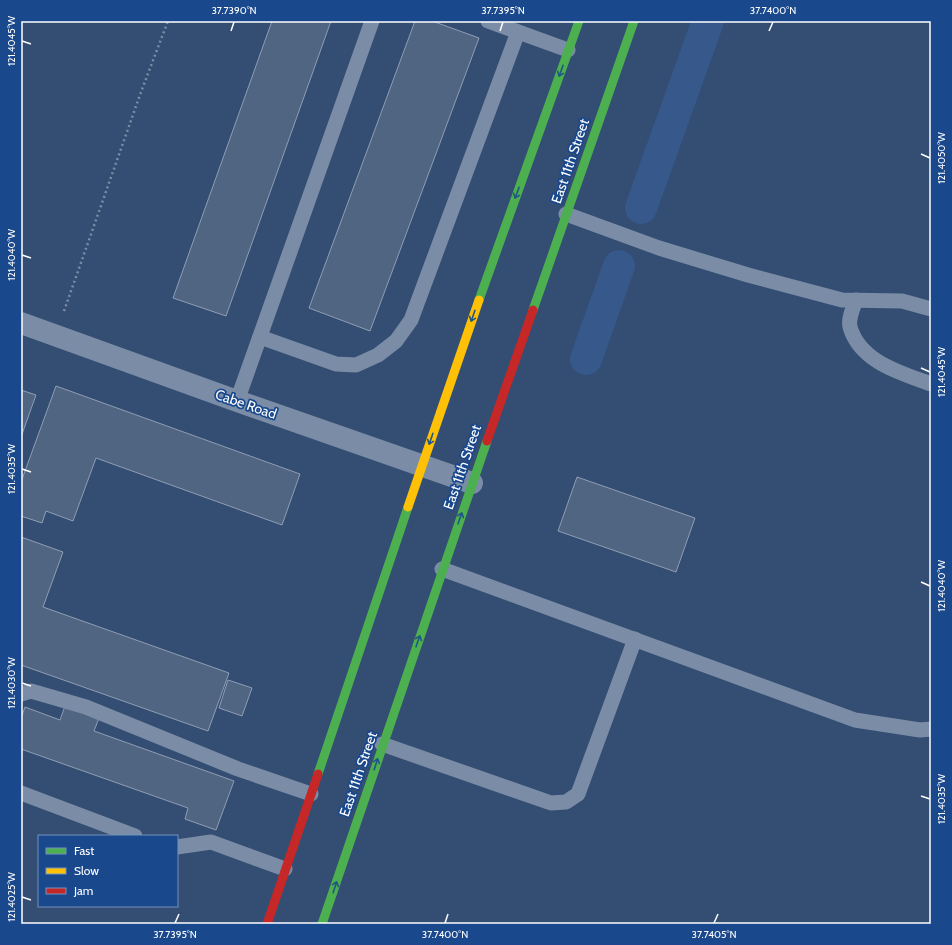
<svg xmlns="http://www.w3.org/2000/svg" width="952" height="945" font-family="Cabin,sans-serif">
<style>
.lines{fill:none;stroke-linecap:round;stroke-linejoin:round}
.canal{stroke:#36588a;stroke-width:32}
.building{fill:#506582;stroke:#8f9eb4}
.path{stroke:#7b8da6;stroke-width:2.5;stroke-dasharray:2 3;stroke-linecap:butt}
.lane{stroke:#7b8da6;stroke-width:15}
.street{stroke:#7b8da6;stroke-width:22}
.fast{stroke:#4caf50;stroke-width:9}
.slow{stroke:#ffc107;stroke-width:9}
.jam{stroke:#c62828;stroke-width:9}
.oneway{stroke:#215784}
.ticks{fill:none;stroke:#fff;stroke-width:1.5}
.labels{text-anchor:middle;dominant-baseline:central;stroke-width:3.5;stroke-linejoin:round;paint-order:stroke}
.street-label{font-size:14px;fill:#fff;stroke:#19488d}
.neatline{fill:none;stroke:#fff;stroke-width:1.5}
.ticks-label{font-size:10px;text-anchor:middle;fill:#fff}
</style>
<rect width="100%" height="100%" fill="#344d72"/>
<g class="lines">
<g class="canal">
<polyline points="641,208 708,21"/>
<polyline points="586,359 619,266"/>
</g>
</g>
<g class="building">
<polygon points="272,21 331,21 226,316 173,298"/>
<polygon points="415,21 432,21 479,38 370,331 309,308"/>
<polygon points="56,386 300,474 282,525 96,458 73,521 46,511 42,523 21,516 21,482"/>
<polygon points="21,390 36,395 21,437"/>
<polygon points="577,477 695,518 676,572 558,531"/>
<polygon points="21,537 63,552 43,607 229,673 208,731 21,665"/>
<polygon points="228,680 252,688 242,716 219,708"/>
<polygon points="65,706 99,718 94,731 234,781 216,830 185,819 188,808 21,749 21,718 25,707 60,720"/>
</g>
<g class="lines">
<polyline class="path" points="64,311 141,92 168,21"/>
<g class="lane">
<polyline points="488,21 568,50"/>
<polyline points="566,214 659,248 748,275 842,300 902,301 931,309"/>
<path d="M856,300C853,308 848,319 850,327C860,362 901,373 931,384"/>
<polyline points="260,337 336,364 356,365 378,355 396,341 411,320 518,32"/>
<polyline points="237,401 372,21"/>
<polyline points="442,569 855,720 920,730 931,729"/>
<polyline points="21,694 31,691 86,707 238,769 311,794"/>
<polyline points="382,744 551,803 566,802 578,794 635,639"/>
<polyline points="21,793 135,836"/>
<polyline points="177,847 211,842 285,869"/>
</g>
<polyline class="street" points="21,323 237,401 472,483"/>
<g class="fast">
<polyline points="479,300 579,21"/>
<polyline points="533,310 634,21"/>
<polyline points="318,774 408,507"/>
<polyline points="322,924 487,441"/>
</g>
<polyline class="slow" points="408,507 479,300"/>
<g class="jam">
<polyline points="487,441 533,310"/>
<polyline points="267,924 318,774"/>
</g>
</g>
<defs><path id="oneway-shaft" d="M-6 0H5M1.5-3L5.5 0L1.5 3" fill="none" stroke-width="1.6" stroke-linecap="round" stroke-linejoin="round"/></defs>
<g class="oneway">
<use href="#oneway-shaft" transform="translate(561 71) rotate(110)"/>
<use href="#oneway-shaft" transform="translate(517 193) rotate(110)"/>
<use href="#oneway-shaft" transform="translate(473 316) rotate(109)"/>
<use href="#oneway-shaft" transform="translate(431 439) rotate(109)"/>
<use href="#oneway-shaft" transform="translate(460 518) rotate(-71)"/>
<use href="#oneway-shaft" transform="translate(418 641) rotate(-71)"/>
<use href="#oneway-shaft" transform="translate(376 764) rotate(-72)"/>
<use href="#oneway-shaft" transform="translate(335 887) rotate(-72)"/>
</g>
<path class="ticks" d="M231,31L234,22M500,31L503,22M769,31L773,22M22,41L31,44M921,154L930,158M22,255L31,258M921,368L930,372M22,469L31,472M921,582L930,586M22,683L31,686M921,796L930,799M22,897L31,900M175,923L179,914M445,923L448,914M714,923L718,914"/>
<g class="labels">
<g class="street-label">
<text transform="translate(570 161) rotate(-71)">East 11th Street</text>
<text transform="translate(246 404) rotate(19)">Cabe Road</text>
<text transform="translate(462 467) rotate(-71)">East 11th Street</text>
<text transform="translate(358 774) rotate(-71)">East 11th Street</text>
</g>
</g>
<rect width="952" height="945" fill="none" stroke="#19488d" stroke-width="44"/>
<rect x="38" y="835" width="140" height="72" fill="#19488d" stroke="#7591bb"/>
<rect x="46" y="848" width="20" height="6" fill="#4caf50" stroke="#7591bb"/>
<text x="74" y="855" font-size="12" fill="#ffffff">Fast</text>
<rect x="46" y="868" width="20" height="6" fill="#ffc107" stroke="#7591bb"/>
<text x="74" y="875" font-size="12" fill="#ffffff">Slow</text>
<rect x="46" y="888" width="20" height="6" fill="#c62828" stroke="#7591bb"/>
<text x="74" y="895" font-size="12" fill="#ffffff">Jam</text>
<rect x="22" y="22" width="908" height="901" class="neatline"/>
<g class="ticks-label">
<text x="234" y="14">37.7390°N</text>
<text x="503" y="14">37.7395°N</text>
<text x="773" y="14">37.7400°N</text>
<text transform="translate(11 41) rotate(-90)" y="4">121.4045°W</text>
<text transform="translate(941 158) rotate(-90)" y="4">121.4050°W</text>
<text transform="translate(11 255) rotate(-90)" y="4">121.4040°W</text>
<text transform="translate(941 372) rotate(-90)" y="4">121.4045°W</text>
<text transform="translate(11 469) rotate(-90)" y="4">121.4035°W</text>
<text transform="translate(941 586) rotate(-90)" y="4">121.4040°W</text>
<text transform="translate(11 683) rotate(-90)" y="4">121.4030°W</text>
<text transform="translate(941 799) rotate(-90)" y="4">121.4035°W</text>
<text transform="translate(11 897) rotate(-90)" y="4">121.4025°W</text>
<text x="175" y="938">37.7395°N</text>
<text x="445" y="938">37.7400°N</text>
<text x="714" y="938">37.7405°N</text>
</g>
</svg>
